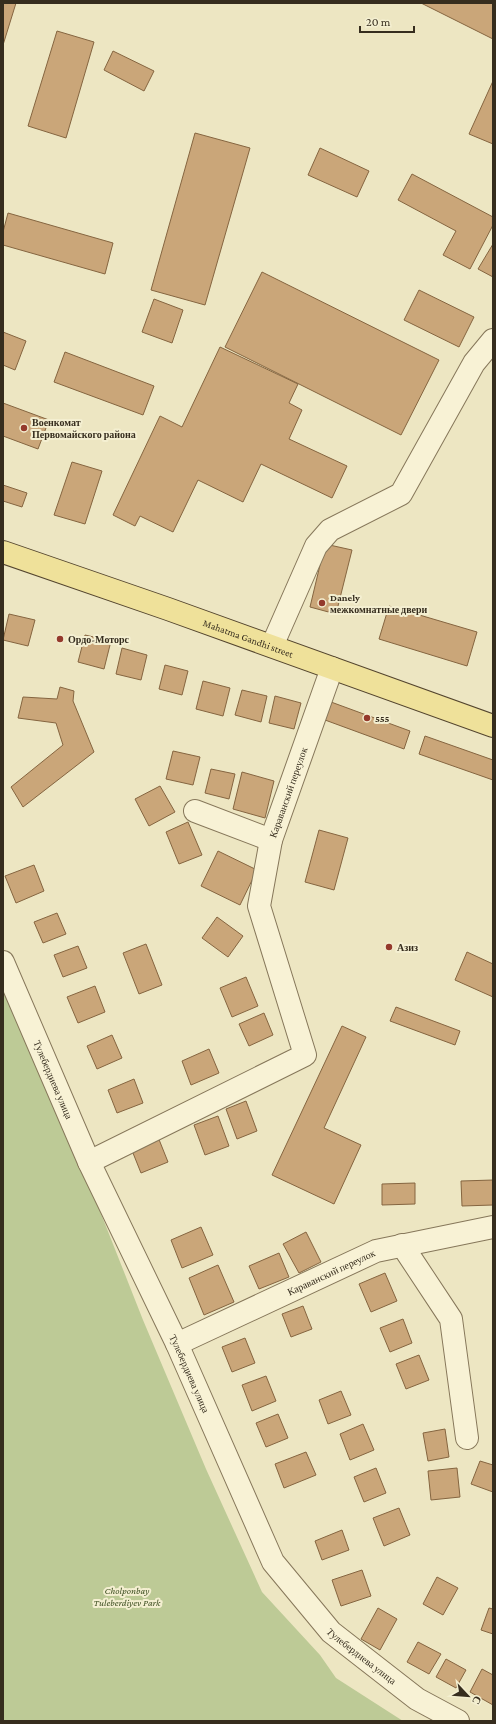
<svg xmlns="http://www.w3.org/2000/svg" width="496" height="1724" font-family="'Crimson Pro',serif">
<style>
.green{fill:#bdca96}
.building{fill:#caa679;stroke:#856540}
.lines{fill:none;stroke-linecap:round;stroke-linejoin:round}
.minor-casing{stroke:#86775a;stroke-width:24}
.major-casing{stroke:#54452e;stroke-width:24}
.minor{stroke:#f8f2d5;stroke-width:22}
.major{stroke:#efe19a;stroke-width:22}
.poi-dot{fill:#94392b;stroke:#f4efd1;stroke-width:1.5}
.labels{text-anchor:middle;dominant-baseline:central;stroke-width:4;stroke-linejoin:round;paint-order:stroke}
.poi-label{font-size:10px;font-weight:bold;fill:#362d1e;stroke:#f4efd1;text-anchor:start}
.street-label{font-size:10px;fill:#362d1e;stroke:#f4efd1}
.park-label{font-size:10px;font-style:italic;fill:#415225;stroke:#f4efd1}
</style>
<rect width="100%" height="100%" fill="#ede6c2"/>
<polygon class="green" points="3,982 77,1153 143,1320 206,1469 262,1592 320,1655 336,1678 403,1721 3,1721"/>
<g class="building">
<polygon points="3,3 16,3 3,45"/>
<polygon points="421,3 493,3 493,39"/>
<polygon points="57,31 94,42 66,138 28,126"/>
<polygon points="113,51 154,71 144,91 104,70"/>
<polygon points="493,81 493,144 469,134"/>
<polygon points="195,133 250,148 205,305 151,290"/>
<polygon points="320,148 369,171 357,197 308,175"/>
<polygon points="412,174 493,217 493,225 470,269 443,255 456,231 398,200"/>
<polygon points="8,213 113,243 105,274 3,245 3,232"/>
<polygon points="493,244 493,277 478,269"/>
<polygon points="262,272 439,360 401,435 225,347"/>
<polygon points="419,290 474,317 459,347 404,320"/>
<polygon points="154,299 183,310 172,343 142,332"/>
<polygon points="3,332 26,341 15,370 3,365"/>
<polygon points="220,347 298,384 289,403 302,410 289,439 347,466 332,498 261,464 243,502 198,480 173,532 140,516 135,526 113,515 160,416 182,427"/>
<polygon points="65,352 154,386 143,415 54,382"/>
<polygon points="3,403 49,420 38,449 3,436"/>
<polygon points="72,462 102,471 85,524 54,515"/>
<polygon points="3,485 27,493 22,507 3,501"/>
<polygon points="325,544 352,550 336,614 310,607"/>
<polygon points="389,606 477,632 467,666 379,639"/>
<polygon points="9,614 35,620 28,646 3,640"/>
<polygon points="85,635 111,641 104,669 78,662"/>
<polygon points="122,648 147,655 141,680 116,674"/>
<polygon points="165,665 188,671 182,695 159,689"/>
<polygon points="203,681 230,688 223,716 196,709"/>
<polygon points="60,687 74,691 73,701 94,752 23,807 11,787 63,745 56,723 18,718 23,697 57,699"/>
<polygon points="242,690 267,696 261,722 235,715"/>
<polygon points="275,696 301,703 294,729 269,723"/>
<polygon points="331,702 410,731 404,749 325,720"/>
<polygon points="425,736 493,760 493,780 419,754"/>
<polygon points="173,751 200,757 193,785 166,779"/>
<polygon points="211,769 235,774 229,799 205,793"/>
<polygon points="242,772 274,781 265,818 233,809"/>
<polygon points="160,786 175,812 149,826 135,799"/>
<polygon points="188,822 202,855 179,864 166,832"/>
<polygon points="319,830 348,838 334,890 305,882"/>
<polygon points="218,851 257,870 240,905 201,886"/>
<polygon points="34,865 44,891 16,903 5,876"/>
<polygon points="57,913 66,934 43,943 34,922"/>
<polygon points="217,917 243,936 228,957 202,938"/>
<polygon points="146,944 162,985 139,994 123,953"/>
<polygon points="78,946 87,968 63,977 54,955"/>
<polygon points="467,952 493,964 493,997 455,980"/>
<polygon points="246,977 258,1006 232,1017 220,988"/>
<polygon points="95,986 105,1012 78,1023 67,997"/>
<polygon points="396,1007 460,1031 455,1045 390,1021"/>
<polygon points="264,1013 273,1035 249,1046 239,1024"/>
<polygon points="342,1026 366,1037 324,1128 361,1145 334,1204 272,1175"/>
<polygon points="112,1035 122,1058 97,1069 87,1046"/>
<polygon points="209,1049 219,1073 191,1085 182,1061"/>
<polygon points="134,1079 143,1103 117,1113 108,1090"/>
<polygon points="246,1101 257,1131 237,1139 226,1109"/>
<polygon points="218,1116 229,1146 205,1155 194,1125"/>
<polygon points="158,1137 168,1162 141,1173 131,1148"/>
<polygon points="493,1180 493,1205 462,1206 461,1181"/>
<polygon points="415,1183 415,1204 382,1205 382,1184"/>
<polygon points="201,1227 213,1255 182,1268 171,1240"/>
<polygon points="306,1232 321,1262 299,1273 283,1244"/>
<polygon points="279,1253 289,1277 259,1289 249,1266"/>
<polygon points="218,1265 234,1302 204,1315 189,1278"/>
<polygon points="385,1273 397,1301 371,1312 359,1284"/>
<polygon points="303,1306 312,1329 291,1337 282,1314"/>
<polygon points="403,1319 412,1343 390,1352 380,1328"/>
<polygon points="245,1338 255,1363 232,1372 222,1347"/>
<polygon points="419,1355 429,1380 406,1389 396,1364"/>
<polygon points="266,1376 276,1401 252,1411 242,1385"/>
<polygon points="341,1391 351,1415 328,1424 319,1400"/>
<polygon points="278,1414 288,1438 266,1447 256,1423"/>
<polygon points="363,1424 374,1450 350,1460 340,1434"/>
<polygon points="445,1429 449,1457 428,1461 423,1433"/>
<polygon points="306,1452 316,1475 284,1488 275,1464"/>
<polygon points="480,1461 493,1465 493,1492 471,1484"/>
<polygon points="376,1468 386,1493 364,1502 354,1477"/>
<polygon points="457,1468 460,1497 431,1500 428,1471"/>
<polygon points="399,1508 410,1535 384,1546 373,1518"/>
<polygon points="342,1530 349,1550 322,1560 315,1541"/>
<polygon points="362,1570 371,1596 341,1606 332,1580"/>
<polygon points="437,1577 458,1588 443,1615 423,1604"/>
<polygon points="378,1608 397,1619 380,1650 361,1639"/>
<polygon points="489,1608 493,1609 493,1634 481,1630"/>
<polygon points="418,1642 441,1654 429,1674 407,1662"/>
<polygon points="446,1659 466,1670 456,1688 436,1677"/>
<polygon points="482,1669 493,1675 493,1705 470,1692"/>
</g>
<g class="lines">
<g class="minor-casing">
<g id="minor">
<polyline points="272,646 316,546 330,530 401,494 474,363 493,340"/>
<path id="s1" d="M195,811L271,840L332,668"/>
<path id="s2" d="M3,962L89,1162L177,1344L273,1562L331,1632L417,1699L458,1721"/>
<polyline points="89,1162 305,1055 259,906 271,840"/>
<polyline points="402,1245 451,1319 467,1438"/>
<path id="s3" d="M177,1344L376,1251L493,1227"/>
</g>
</g>
<g class="major-casing">
<g id="major">
<path id="s4" d="M3,552L168,609L493,726"/>
</g>
</g>
<use href="#minor" class="minor"/>
<use href="#major" class="major"/>
</g>
<g class="poi-dot">
<circle cx="24" cy="428" r="4"/>
<circle cx="322" cy="603" r="4"/>
<circle cx="60" cy="639" r="4"/>
<circle cx="367" cy="718" r="4"/>
<circle cx="389" cy="947" r="4"/>
</g>
<g class="labels">
<g class="poi-label">
<text x="32" y="422">Военкомат<tspan x="32" dy="12">Первомайского района</tspan></text>
<text x="330" y="597">Danely<tspan x="330" dy="12">межкомнатные двери</tspan></text>
<text x="68" y="639">Ордо-Моторс</text>
<text x="375" y="718">555</text>
<text x="397" y="947">Азиз</text>
</g>
<g class="street-label">
<text stroke="none"><textPath href="#s4" startOffset="260">Mahatma Gandhi street</textPath></text>
<text stroke="none"><textPath href="#s1" startOffset="132">Караванский переулок</textPath></text>
<text stroke="none"><textPath href="#s2" startOffset="128">Тулебердиева улица</textPath></text>
<text stroke="none"><textPath href="#s3" startOffset="170">Караванский переулок</textPath></text>
<text stroke="none"><textPath href="#s2" startOffset="452">Тулебердиева улица</textPath></text>
<text stroke="none"><textPath href="#s2" startOffset="788">Тулебердиева улица</textPath></text>
</g>
<g class="park-label">
<text x="127" y="1590">Cholponbay<tspan x="127" dy="12">Tuleberdiyev Park</tspan></text>
</g>
</g>
<rect width="496" height="1724" fill="none" stroke="#362d1e" stroke-width="8"/>
<g transform="translate(468 1696) rotate(116)" stroke="#f4efd1" stroke-width="3" paint-order="stroke">
<path d="M0-3L7 15L0 10L-7 15Z" fill="#362d1e"/>
<text y="-6" font-size="11" font-weight="bold" text-anchor="middle" fill="#362d1e">С</text>
</g>
<path d="M360 26v6h54v-6" fill="none" stroke="#362d1e" stroke-width="2"/>
<text x="366" y="26" font-size="12" fill="#362d1e" stroke="#f4efd1" stroke-width="3" paint-order="stroke">20 m</text>
</svg>
